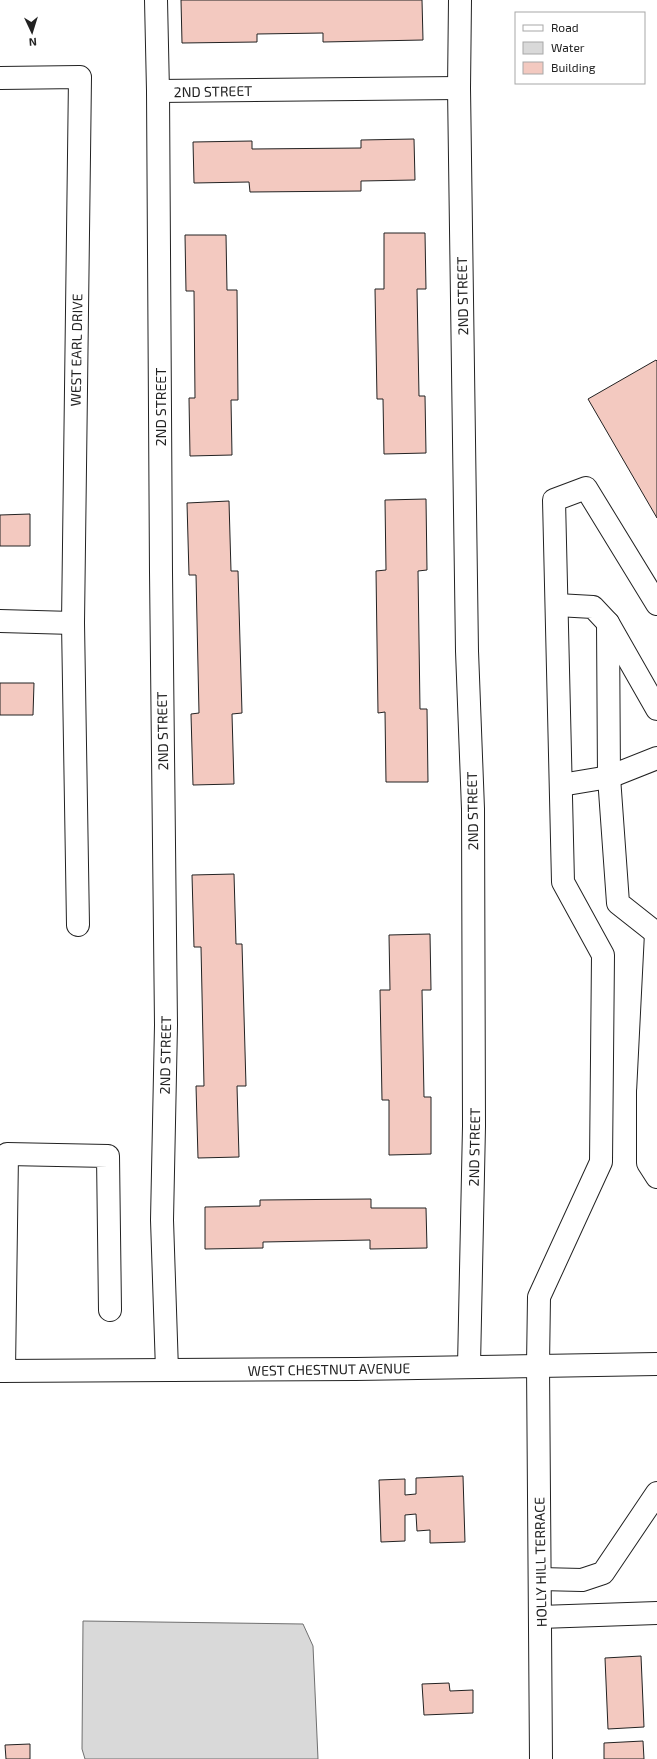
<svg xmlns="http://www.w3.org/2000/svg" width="657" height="1759" font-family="'Exo 2',sans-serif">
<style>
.water{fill:#d9d9d9;stroke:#6f6f6f}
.building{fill:#f3c9c0;stroke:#222}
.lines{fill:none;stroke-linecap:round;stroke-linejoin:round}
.minor-casing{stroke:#222;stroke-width:24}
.minor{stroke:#fff;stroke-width:22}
.labels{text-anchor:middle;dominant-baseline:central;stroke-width:3;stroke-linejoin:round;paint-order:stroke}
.street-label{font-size:14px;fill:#222;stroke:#fff}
</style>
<rect width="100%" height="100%" fill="#fff"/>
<polygon class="water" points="83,1621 303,1624 313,1646 318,1759 85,1759 82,1749"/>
<g class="building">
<polygon points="181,0 422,0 423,40 323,42 323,33 257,34 257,42 182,43"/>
<polygon points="414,139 415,180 361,181 361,191 250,192 249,182 194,183 193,142 252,141 252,149 361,148 361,140"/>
<polygon points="384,233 425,233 426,289 417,289 419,396 425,396 426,453 384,454 383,399 377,399 375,289 384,289"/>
<polygon points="185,235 226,235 227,290 237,290 238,400 231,400 232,455 190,456 189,398 195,398 194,291 186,291"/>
<polygon points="656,360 657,361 657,518 588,399"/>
<polygon points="426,499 427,570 418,571 420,709 427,709 428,782 386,782 385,712 378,713 376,571 386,570 385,500"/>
<polygon points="229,501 231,571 238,571 242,713 232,714 234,784 193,785 191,714 199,713 196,575 189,575 187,503"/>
<polygon points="30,514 30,546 0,546 0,515"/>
<polygon points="0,683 34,683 33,715 0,715"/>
<polygon points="234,874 236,944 242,944 246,1086 237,1086 239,1157 198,1158 196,1086 204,1086 201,947 194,947 192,875"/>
<polygon points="430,934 431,990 422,990 424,1097 431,1097 431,1154 389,1155 389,1100 382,1100 380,990 390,990 389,935"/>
<polygon points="371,1199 371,1208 426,1208 427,1248 370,1249 370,1240 263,1242 263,1248 205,1249 205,1207 260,1206 260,1200"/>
<polygon points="463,1476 465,1542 430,1543 430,1530 417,1531 416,1514 405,1515 405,1541 381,1542 379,1480 405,1479 405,1495 416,1494 416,1478"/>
<polygon points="641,1656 644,1727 608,1729 605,1658"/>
<polygon points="449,1683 450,1691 473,1690 473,1713 424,1715 422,1684"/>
<polygon points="643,1741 644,1759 604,1759 604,1743"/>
<polygon points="30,1744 30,1759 6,1759 5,1745"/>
</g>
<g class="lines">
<g class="minor-casing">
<g id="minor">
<polyline points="156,0 158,91 161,572 166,1025 162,1220 167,1370"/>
<polyline points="460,0 459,88 467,651 473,809 474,1126 469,1366"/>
<polyline points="0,78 80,77 73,623 78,925"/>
<polyline points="158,91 459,88"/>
<polyline points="557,605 593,607 608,623 657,709"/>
<polyline points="0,621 73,623"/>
<polyline points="608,623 609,777 618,903 656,933 657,932"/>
<polyline points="561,785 609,777 657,758"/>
<polyline points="655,1081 648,1093 648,1163 657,1177"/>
<polyline points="648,1093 656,933"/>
<polyline points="0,1371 356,1369 657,1364"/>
<polyline points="4,1371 7,1154 108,1156 110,1310"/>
<polyline points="540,1579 582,1580 603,1573 657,1493"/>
<polyline points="540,1617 657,1613"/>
<polyline points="541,1759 538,1365 539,1297 601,1162 603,955 563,882 554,500 586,488 657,604"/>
</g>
</g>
<use href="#minor" class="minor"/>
</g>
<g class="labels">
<g class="street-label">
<text transform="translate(213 91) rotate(-1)">2ND STREET</text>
<text transform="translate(462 296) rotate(-91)">2ND STREET</text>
<text transform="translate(76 350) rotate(-89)">WEST EARL DRIVE</text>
<text transform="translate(160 407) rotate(-90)">2ND STREET</text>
<text transform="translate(162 731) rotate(-91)">2ND STREET</text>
<text transform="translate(472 811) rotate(-91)">2ND STREET</text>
<text transform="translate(165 1055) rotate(-89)">2ND STREET</text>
<text transform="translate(474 1147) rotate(-89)">2ND STREET</text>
<text transform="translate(329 1369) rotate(-1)">WEST CHESTNUT AVENUE</text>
<text transform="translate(540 1562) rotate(-91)">HOLLY HILL TERRACE</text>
</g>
</g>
<rect x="515" y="12" width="130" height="72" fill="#ffffff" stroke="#a7a7a7"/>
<rect x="523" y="25" width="20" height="6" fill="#ffffff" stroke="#a7a7a7"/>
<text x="551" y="32" font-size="12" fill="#222222">Road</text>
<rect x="523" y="42" width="20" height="12" fill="#d9d9d9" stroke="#a7a7a7"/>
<text x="551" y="52" font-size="12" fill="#222222">Water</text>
<rect x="523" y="62" width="20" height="12" fill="#f3c9c0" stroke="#a7a7a7"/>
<text x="551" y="72" font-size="12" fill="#222222">Building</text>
<g transform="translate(32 32) rotate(176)" stroke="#ffffff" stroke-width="3" paint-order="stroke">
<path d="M0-3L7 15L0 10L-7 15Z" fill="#222222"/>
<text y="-6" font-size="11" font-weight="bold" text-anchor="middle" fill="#222222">N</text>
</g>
</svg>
